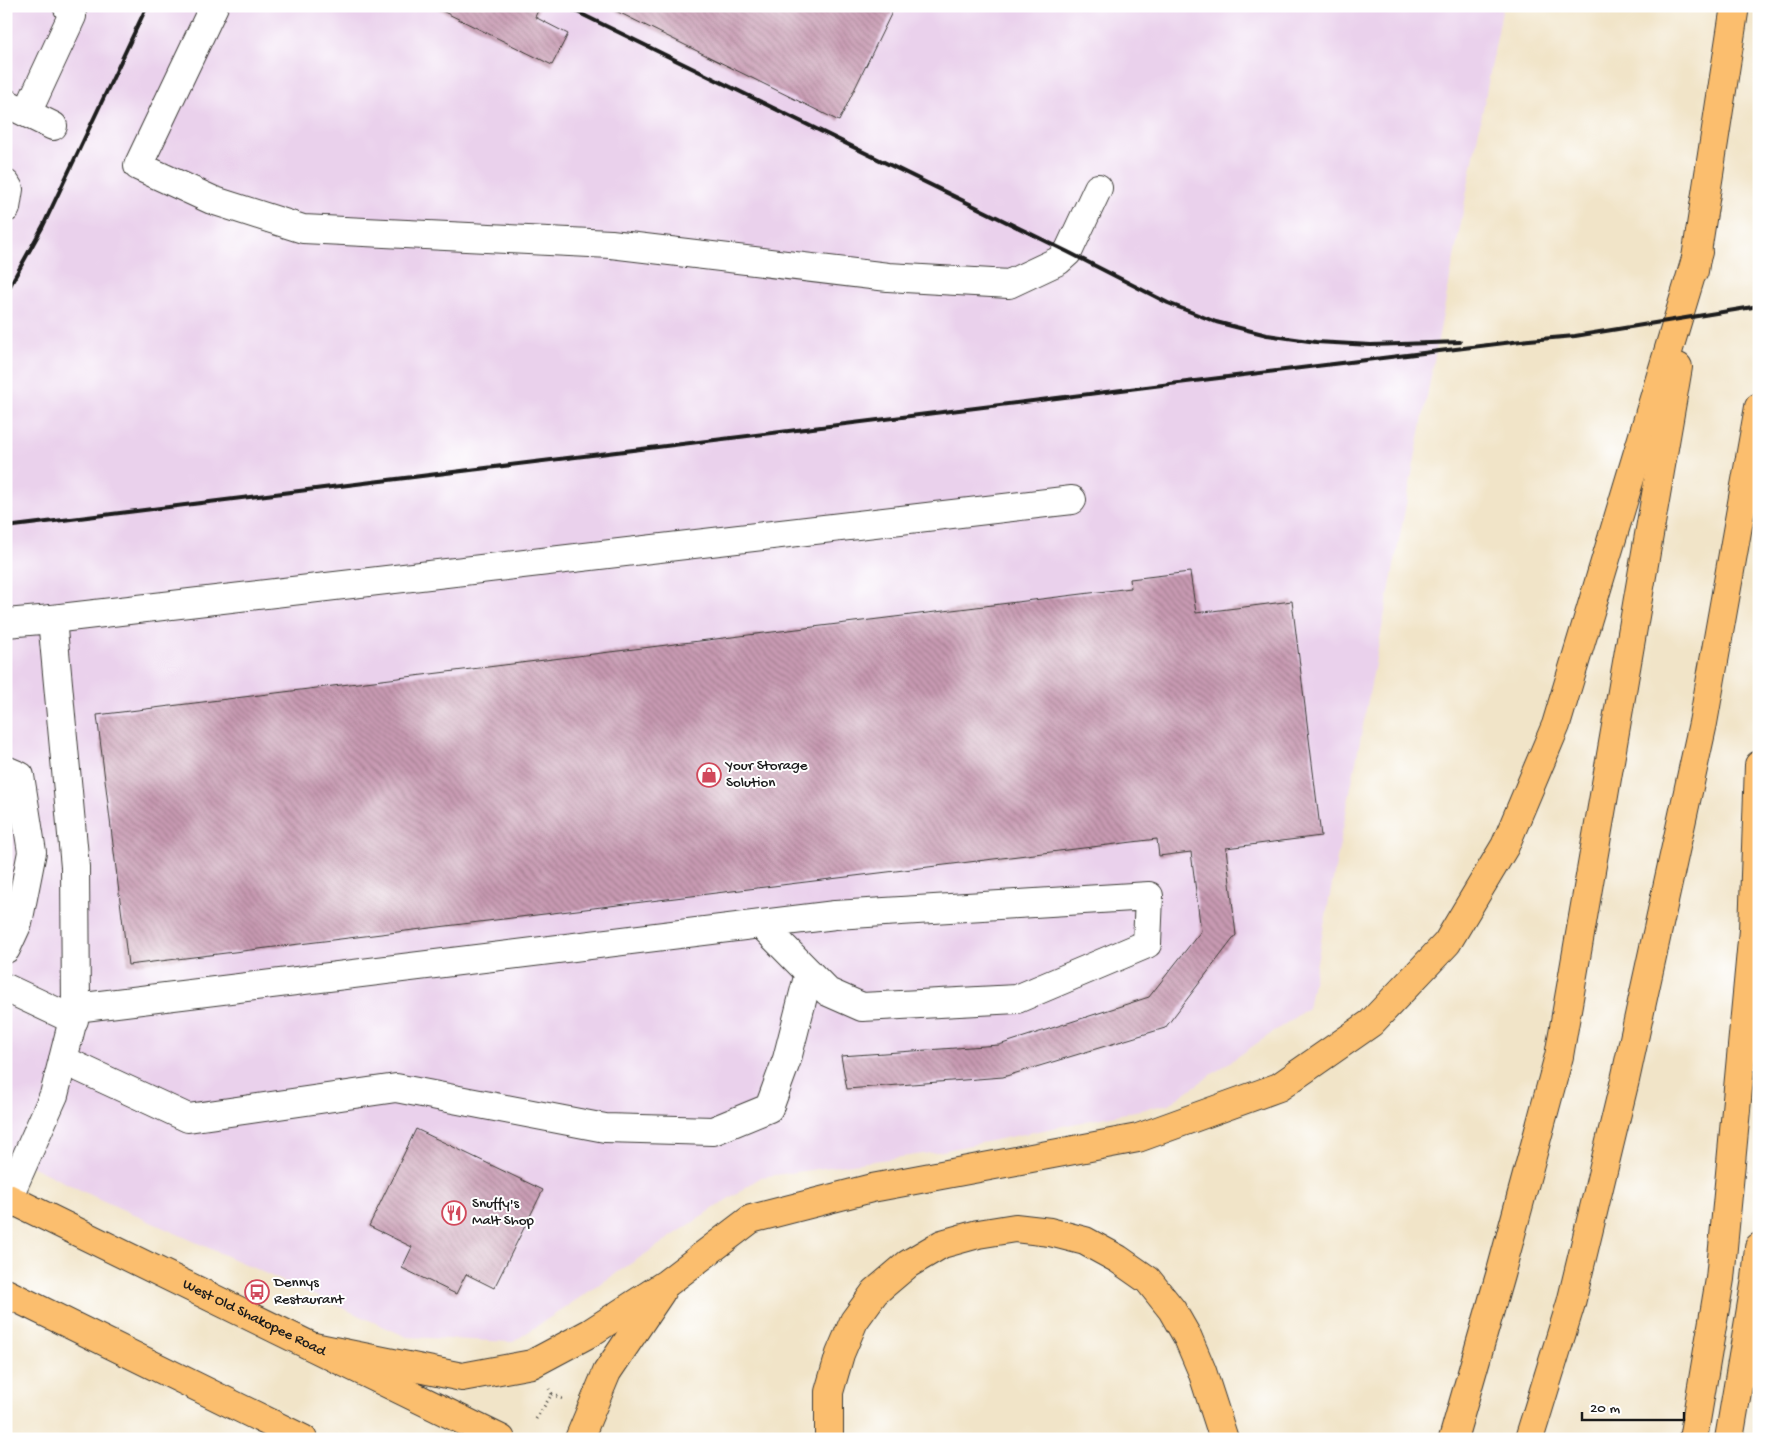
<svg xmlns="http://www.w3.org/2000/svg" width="1765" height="1445" font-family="'Gochi Hand',sans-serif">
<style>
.built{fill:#ead1ec}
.building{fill:url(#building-back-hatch)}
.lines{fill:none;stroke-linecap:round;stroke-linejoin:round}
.minor-casing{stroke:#3c3a36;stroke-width:30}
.major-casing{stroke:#3c3a36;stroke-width:30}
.highway-casing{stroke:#3c3a36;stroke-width:30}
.path{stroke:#3c3a36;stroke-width:3;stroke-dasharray:1 4;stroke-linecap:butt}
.minor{stroke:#fff;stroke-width:28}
.major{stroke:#fbbe6e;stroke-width:28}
.highway{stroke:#fbbe6e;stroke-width:28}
.rail{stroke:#1c1c1c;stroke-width:4}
.labels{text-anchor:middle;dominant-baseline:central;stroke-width:4;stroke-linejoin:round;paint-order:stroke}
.poi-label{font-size:15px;fill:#1c1c1c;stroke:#fff;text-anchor:start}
.street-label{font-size:15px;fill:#1c1c1c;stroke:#fff}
</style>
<defs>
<pattern id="building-back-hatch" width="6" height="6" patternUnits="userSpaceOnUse" patternTransform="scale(1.25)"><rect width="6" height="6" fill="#c89ab2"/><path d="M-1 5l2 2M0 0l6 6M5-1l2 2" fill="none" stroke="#a27d90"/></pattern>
</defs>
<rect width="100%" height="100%" fill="#fff"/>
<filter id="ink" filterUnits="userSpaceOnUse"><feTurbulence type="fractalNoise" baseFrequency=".02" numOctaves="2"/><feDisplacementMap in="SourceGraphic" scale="10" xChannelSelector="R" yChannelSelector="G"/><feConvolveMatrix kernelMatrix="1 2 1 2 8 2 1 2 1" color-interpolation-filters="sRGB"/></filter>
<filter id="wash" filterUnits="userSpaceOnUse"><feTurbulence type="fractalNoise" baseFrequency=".0096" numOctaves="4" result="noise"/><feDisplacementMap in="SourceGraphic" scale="20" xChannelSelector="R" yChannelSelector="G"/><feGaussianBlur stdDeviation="1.12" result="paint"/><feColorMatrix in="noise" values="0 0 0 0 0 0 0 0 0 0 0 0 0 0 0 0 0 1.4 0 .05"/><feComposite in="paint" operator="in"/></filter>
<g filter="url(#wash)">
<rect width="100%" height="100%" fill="#f1e4c8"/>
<polygon class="built" points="6,6 1503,6 1308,1008 1169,1104 937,1152 761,1177 513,1342 407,1337 97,1198 6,1154"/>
<g id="blocks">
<g class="building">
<polygon points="432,6 540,6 535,17 568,34 552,65"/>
<polygon points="606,6 895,6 839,121"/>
<polygon points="1190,572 1196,613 1292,601 1321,836 1226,848 1236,935 1165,1028 1003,1077 847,1089 841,1056 999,1045 1149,997 1201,931 1191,852 1159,856 1157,839 128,965 97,715 1131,588 1130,579"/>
<polygon points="416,1129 543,1190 494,1288 466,1274 456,1294 402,1268 412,1247 369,1226"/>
</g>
</g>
</g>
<g filter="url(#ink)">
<use href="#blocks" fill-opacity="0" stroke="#3c3a36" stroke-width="1"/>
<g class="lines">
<g class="minor-casing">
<g id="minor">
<polyline points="214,6 138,166 212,200 303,229 611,244 888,277 1009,284 1058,261 1068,252 1098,188"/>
<polyline points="6,103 53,126"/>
<polyline points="27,113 72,16 67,6"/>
<polyline points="6,184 9,189 6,208"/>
<polyline points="52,619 1072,500"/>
<polyline points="6,623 52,619 75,867 76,1008 54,1095 8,1198"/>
<polyline points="6,770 20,776 32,852 18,923 6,949"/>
<polyline points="6,988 74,1020"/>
<polyline points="76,1008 835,915 1149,896 1147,944 1017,999 862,1007 828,992 761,924"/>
<polyline points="63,1060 188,1118 396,1088 605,1128 713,1131 769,1108 787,1059 809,973"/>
</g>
</g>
<g class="major-casing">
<g id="major">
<path id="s1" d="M6,1197L501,1439"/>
<polyline points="6,1293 303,1439"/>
</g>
</g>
<g class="highway-casing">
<g id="highway">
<polyline points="1694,271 1735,6"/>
<polyline points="314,1347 462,1377 532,1364 590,1333 667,1283 751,1219 872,1188 1138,1138 1279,1087 1371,1023 1447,943 1505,846 1556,725 1698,252"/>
<polyline points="579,1439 607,1372 661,1292"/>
<polyline points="829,1439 829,1392 840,1354 854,1321 875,1292 908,1264 942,1244 978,1234 1015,1228 1050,1232 1085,1241 1118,1259 1148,1280 1172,1310 1188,1338 1202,1371 1224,1439"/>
<polyline points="1453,1439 1500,1275 1559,1056 1678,367"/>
<polyline points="1529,1439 1571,1303 1625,1080 1703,723 1759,407"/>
<polyline points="1693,1439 1720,1279 1753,930 1759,765"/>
<polyline points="1729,1439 1756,1279 1759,1247"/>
</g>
</g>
<g class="path">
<polyline points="552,1394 563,1399"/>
<polyline points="536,1419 552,1394 549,1389"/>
</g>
<use href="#minor" class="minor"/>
<use href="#major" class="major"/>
<use href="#highway" class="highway"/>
<g class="rail">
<polyline points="565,6 1068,252 1168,303 1216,322 1267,335 1316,342 1371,345 1460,342"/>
<polyline points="6,293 43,226 147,6"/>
<polyline points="6,527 1529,340 1575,336 1759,306"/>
</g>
</g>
</g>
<defs>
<g id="shop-ring" transform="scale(1.25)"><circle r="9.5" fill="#fff" stroke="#d1495b" stroke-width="1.5"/><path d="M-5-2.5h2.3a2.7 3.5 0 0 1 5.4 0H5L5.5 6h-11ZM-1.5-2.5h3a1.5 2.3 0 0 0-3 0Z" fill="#d1495b"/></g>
<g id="restaurant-ring" transform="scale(1.25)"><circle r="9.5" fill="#fff" stroke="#d1495b" stroke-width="1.5"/><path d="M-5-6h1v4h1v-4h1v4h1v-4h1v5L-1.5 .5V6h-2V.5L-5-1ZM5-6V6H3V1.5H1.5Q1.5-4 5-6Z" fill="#d1495b"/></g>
<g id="bus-ring" transform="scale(1.25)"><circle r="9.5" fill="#fff" stroke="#d1495b" stroke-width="1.5"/><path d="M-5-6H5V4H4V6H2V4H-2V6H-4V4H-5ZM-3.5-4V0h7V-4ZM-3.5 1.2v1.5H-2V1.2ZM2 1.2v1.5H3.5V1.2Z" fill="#d1495b"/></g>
</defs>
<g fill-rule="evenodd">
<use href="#shop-ring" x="709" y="775"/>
<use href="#restaurant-ring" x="454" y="1213"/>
<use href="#bus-ring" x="257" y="1292"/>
</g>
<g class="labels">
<g class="poi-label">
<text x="726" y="766">Your Storage<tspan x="726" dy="17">Solution</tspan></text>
<text x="472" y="1204">Snuffy's<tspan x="472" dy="17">Malt Shop</tspan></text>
<text x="274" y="1283">Dennys<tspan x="274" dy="17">Restaurant</tspan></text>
</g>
<g class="street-label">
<text stroke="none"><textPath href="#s1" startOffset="276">West Old Shakopee Road</textPath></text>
</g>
</g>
<rect width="1765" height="1445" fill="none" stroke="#fff" stroke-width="25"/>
<path d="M1582 1412v8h102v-8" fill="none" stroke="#1c1c1c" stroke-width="2.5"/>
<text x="1590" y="1412" font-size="15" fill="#1c1c1c" stroke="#ffffff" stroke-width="4" paint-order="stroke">20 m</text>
</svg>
